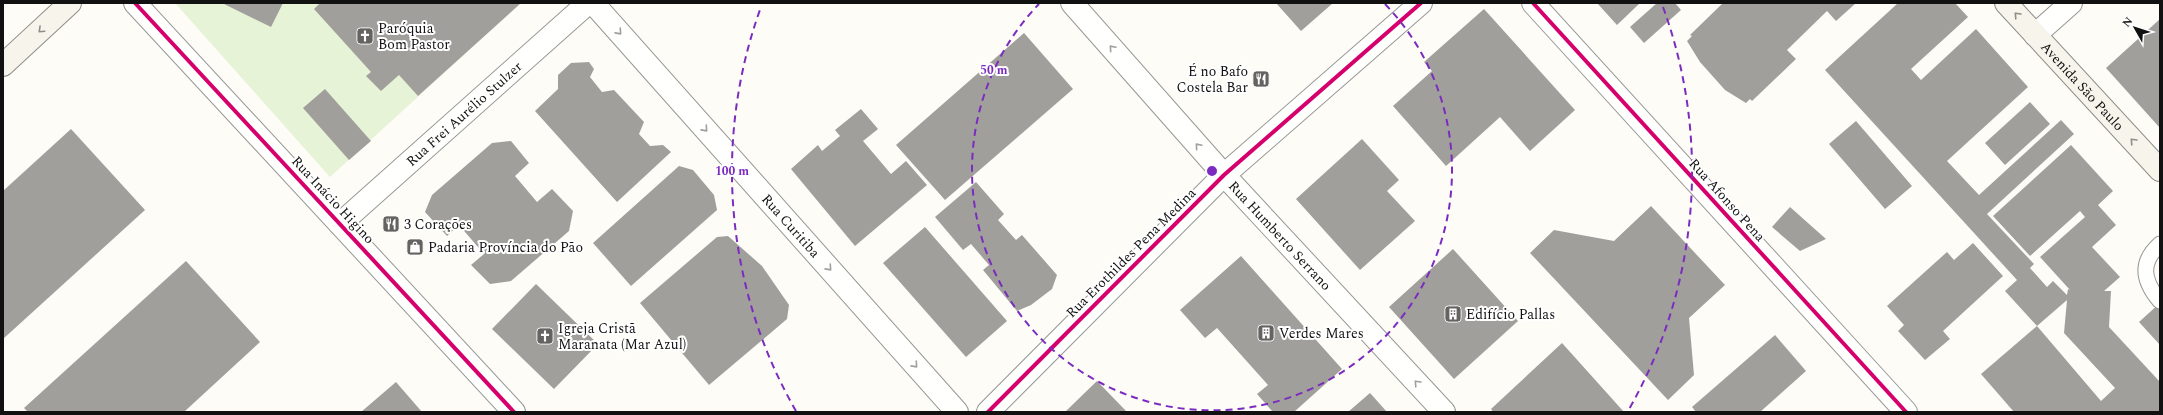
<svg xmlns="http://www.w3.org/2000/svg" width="2163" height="415" font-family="Spectral,serif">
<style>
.green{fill:#e7f3d7}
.building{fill:#a19f9c;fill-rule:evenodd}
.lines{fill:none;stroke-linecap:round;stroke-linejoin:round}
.service-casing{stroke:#979795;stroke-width:17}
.minor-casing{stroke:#979795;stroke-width:24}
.tertiary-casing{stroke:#979795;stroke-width:24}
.secondary-casing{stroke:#8e8d8b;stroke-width:24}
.service{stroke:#fffffe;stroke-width:15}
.minor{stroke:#fffffe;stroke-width:22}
.tertiary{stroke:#fffffe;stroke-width:22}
.secondary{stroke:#f6f4eb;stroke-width:22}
.cycleway-casing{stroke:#fff;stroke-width:6}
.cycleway{stroke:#d6006c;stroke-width:4}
.oneway{stroke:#8f8e89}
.oneway2{stroke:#a0a09f}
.ring{fill:none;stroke:#7b2cbf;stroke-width:2;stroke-dasharray:7 5}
.labels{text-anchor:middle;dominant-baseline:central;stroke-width:4;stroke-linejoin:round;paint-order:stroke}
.poi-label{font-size:14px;fill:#111;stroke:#fff;text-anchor:start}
.street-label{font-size:14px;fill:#111;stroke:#fff}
.centre{fill:#7b2cbf;stroke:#fff;stroke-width:2}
.ring-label{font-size:12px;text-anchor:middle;font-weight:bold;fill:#7b2cbf;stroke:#fff;stroke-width:4;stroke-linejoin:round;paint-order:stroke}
</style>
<rect width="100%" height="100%" fill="#fdfcf7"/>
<polygon class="green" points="175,3 521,3 330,177"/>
<g class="building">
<polygon points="222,3 283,3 271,27"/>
<polygon points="320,3 521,3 418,96 399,75 381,91 366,76 371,72 314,9"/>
<polygon points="1276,3 1333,3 1301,31"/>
<polygon points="1597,3 1640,3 1617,25"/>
<polygon points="1657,3 1675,3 1681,10 1644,43 1630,27"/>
<polygon points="1723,3 1856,3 1836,21 1827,11 1787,50 1796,59 1752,101 1750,99 1746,103 1725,90 1700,62 1687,41 1692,36 1690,35"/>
<path d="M1898,3H1955L1968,17L1911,69L1921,80L1976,29L2028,87L1947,161L1979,195L2061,120L2074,134L1987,214L2034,264L2030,268L2047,287L2053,281L2067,295L2068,289L2070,290L2040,257L2085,217L2080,211L2030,256L1993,216L2071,145L2113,191L2098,205L2116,225L2092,247L2120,277L2104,291H2111L2109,327L2160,382V412H2014L1981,374L2037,326L2005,291L2017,280L1825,70ZM2067,300L2064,333L2115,388L2101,401L2037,326Z"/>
<polygon points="1484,9 1575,110 1530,151 1500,117 1446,166 1393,106 1432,71 1424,62"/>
<polygon points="2160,19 2160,128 2106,68"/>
<polygon points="1024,33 1073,89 945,200 896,145"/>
<polygon points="589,62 594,69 590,77 602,92 614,90 644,122 639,134 650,146 663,145 671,152 617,202 535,111 558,89 558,75 571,63"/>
<polygon points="325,89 371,141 349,160 303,108"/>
<polygon points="2030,102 2050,124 2005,165 1985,143"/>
<polygon points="861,109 878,129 863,141 891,174 906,161 927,185 855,246 791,169 818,145 822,151 840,136 835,130"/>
<polygon points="1856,121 1912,186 1885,209 1829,144"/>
<polygon points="71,129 145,210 3,339 3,191"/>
<polygon points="1362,139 1399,180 1387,191 1415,221 1360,270 1296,199"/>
<polygon points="511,141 529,163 515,176 537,202 552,189 573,211 569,231 511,281 490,284 471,265 484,254 459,225 447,236 425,212 432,195 492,143"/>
<polygon points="679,166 693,170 714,195 717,210 631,286 593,243"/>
<polygon points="976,182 1004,214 998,220 1016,240 1022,235 1057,275 1052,289 1031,305 1017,311 983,270 989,265 971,244 963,250 935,217"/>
<polygon points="1651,206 1725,285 1689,318 1694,375 1668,400 1530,253 1554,230 1614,241"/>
<polygon points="1790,207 1826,239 1800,251 1772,227"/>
<polygon points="925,227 1007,321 966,357 883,263"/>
<polygon points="728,236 762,266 789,305 787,319 709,385 640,303 717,237"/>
<polygon points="1973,243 2003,276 1943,331 1950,339 1925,360 1898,331 1904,325 1887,306 1947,252 1954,260"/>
<polygon points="1453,249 1518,321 1454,379 1389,307"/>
<polygon points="1241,256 1342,369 1294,412 1273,412 1257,394 1268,385 1217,328 1205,338 1180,310"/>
<polygon points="186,261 260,342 184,412 28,412 24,408"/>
<polygon points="536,284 598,344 554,389 492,329"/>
<polygon points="2160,303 2160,345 2139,322"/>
<polygon points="1775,335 1806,371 1760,412 1696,412 1692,407"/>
<polygon points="1562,343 1624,412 1493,412 1491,409"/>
<polygon points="1097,381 1127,412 1065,412"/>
<polygon points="396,382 422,412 361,412"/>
<polygon points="1370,393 1387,412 1348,412"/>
</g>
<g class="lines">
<g class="service-casing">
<path id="service" d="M2160,244C2139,263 2143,281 2160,301"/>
</g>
<g class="minor-casing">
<g id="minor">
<polyline points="135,3 514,412"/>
<path id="s1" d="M593,3L957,412"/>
<path id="s2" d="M1072,3L1224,175L1444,412"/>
<polyline points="1533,3 1906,412"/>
<polyline points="2035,35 2071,3"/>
<path id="s3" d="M340,224L588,3"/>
</g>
</g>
<g class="tertiary-casing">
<polyline id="tertiary" points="988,412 1224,175 1421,3"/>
</g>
<g class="secondary-casing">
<g id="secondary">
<path id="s4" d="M2006,3L2160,170"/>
<polyline points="3,65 70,3"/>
</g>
</g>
<use href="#service" class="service"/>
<use href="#minor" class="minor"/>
<use href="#tertiary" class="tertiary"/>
<use href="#secondary" class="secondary"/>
<g class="cycleway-casing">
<g id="cycleway">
<polyline points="135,3 514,412"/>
<polyline points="1533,3 1906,412"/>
<polyline points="988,412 1224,175 1421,3"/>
</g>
</g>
<use href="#cycleway" class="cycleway"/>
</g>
<defs><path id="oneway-chevron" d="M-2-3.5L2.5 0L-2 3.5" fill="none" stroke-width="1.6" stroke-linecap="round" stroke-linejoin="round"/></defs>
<g class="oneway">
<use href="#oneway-chevron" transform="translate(2017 15) rotate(-133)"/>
<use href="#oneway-chevron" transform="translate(41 30) rotate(137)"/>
<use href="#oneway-chevron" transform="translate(2133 141) rotate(-133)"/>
</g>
<g class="oneway2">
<use href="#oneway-chevron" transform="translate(619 32) rotate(48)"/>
<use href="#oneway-chevron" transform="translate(1112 48) rotate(-131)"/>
<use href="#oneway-chevron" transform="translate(705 129) rotate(48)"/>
<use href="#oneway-chevron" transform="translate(1198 146) rotate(-131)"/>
<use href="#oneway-chevron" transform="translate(829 268) rotate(48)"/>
<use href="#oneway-chevron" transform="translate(915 365) rotate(48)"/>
<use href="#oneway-chevron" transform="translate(1417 383) rotate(-133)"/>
</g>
<g class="ring">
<path d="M1385 4A240 240 0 1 1 1039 4"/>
<path d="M796 411A480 480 0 0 1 761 7M1663 7A480 480 0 0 1 1628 411"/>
</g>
<defs>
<g id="church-square" transform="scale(0.9)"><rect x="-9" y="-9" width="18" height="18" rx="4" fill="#646362" stroke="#fff"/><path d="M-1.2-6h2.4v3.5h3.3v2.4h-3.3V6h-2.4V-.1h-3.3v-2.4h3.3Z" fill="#fff"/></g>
<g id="restaurant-square" transform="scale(0.9)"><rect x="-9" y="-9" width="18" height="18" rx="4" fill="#646362" stroke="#fff"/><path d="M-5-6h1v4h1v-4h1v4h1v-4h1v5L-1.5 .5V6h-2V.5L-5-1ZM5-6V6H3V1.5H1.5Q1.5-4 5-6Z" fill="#fff"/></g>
<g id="shop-square" transform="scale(0.9)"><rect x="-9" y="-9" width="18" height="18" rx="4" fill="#646362" stroke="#fff"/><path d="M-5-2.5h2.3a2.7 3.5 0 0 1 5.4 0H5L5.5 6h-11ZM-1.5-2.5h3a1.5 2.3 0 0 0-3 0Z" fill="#fff"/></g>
<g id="building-square" transform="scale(0.9)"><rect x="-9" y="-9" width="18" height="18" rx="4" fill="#646362" stroke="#fff"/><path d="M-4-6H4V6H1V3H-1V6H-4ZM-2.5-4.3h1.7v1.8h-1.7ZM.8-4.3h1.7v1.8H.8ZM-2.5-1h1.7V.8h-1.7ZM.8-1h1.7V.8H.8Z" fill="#fff"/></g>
</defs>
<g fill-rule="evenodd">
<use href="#church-square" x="365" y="36"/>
<use href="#restaurant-square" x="1261" y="79"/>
<use href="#restaurant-square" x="391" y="224"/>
<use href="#shop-square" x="415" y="247"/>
<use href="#building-square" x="1453" y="314"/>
<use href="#building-square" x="1266" y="333"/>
<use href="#church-square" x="545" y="336"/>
</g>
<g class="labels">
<g class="poi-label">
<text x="378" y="28">Paróquia<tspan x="378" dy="16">Bom Pastor</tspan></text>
<text x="1248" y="71" text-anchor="end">É no Bafo<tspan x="1248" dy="16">Costela Bar</tspan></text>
<text x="404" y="224">3 Corações</text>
<text x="428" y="247">Padaria Província do Pão</text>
<text x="1466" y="314">Edifício Pallas</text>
<text x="558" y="328">Igreja Cristã<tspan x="558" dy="16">Maranata (Mar Azul)</tspan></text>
<text x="1279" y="333">Verdes Mares</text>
</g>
<g class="street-label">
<text stroke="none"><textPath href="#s4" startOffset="113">Avenida São Paulo</textPath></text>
<text stroke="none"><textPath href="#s3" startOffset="166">Rua Frei Aurélio Stulzer</textPath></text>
<text transform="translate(333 200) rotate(47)">Rua Inácio Higino</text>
<text transform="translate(1727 200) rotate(48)">Rua Afonso Pena</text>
<text stroke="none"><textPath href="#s1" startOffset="298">Rua Curitiba</textPath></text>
<text stroke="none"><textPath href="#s2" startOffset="312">Rua Humberto Serrano</textPath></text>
<text transform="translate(1131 253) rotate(-45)">Rua Erothildes Pena Medina</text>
</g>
</g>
<circle cx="1212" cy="171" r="6" class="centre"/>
<g class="ring-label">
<text x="994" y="74">50 m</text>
<text x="732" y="175">100 m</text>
</g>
<rect width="2163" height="415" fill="none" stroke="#111111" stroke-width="8"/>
<g transform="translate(2135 28) rotate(309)" stroke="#ffffff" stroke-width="3" paint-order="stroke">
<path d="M0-3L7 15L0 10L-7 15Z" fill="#111111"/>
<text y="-6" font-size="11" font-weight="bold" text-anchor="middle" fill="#111111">N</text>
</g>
</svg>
